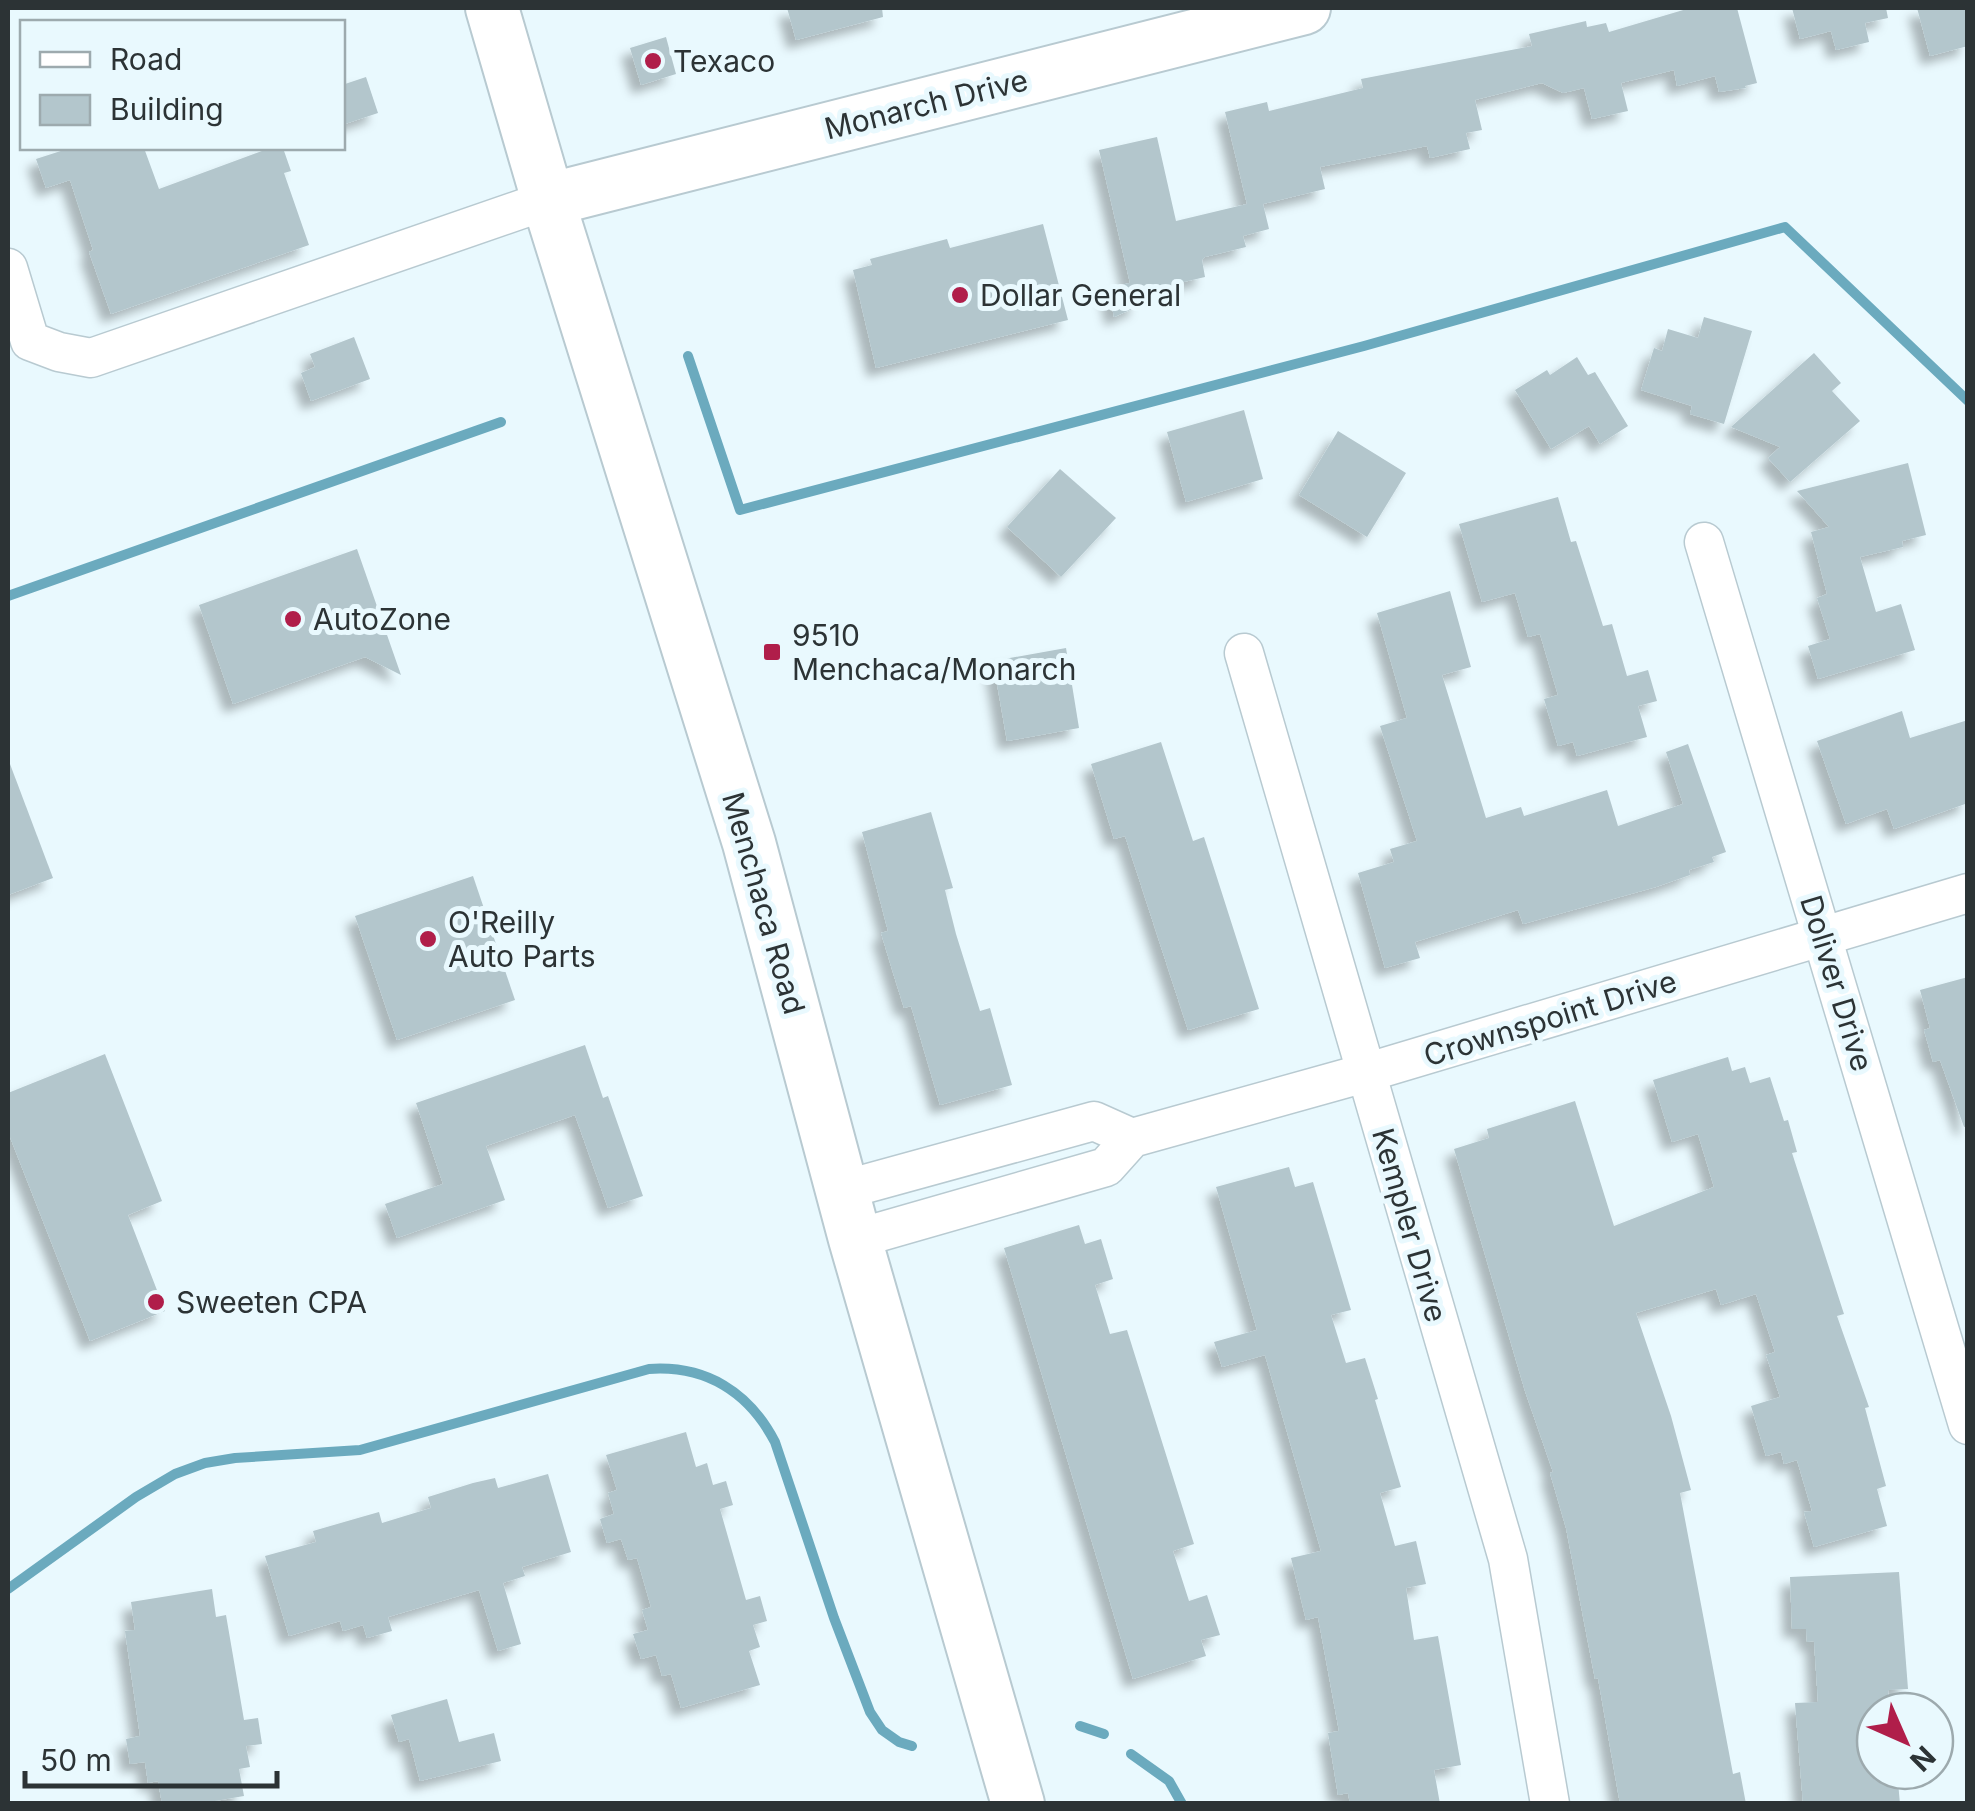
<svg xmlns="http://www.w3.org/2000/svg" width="1975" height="1811" font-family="Inter,sans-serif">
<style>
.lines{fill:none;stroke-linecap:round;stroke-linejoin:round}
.stream{stroke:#6baabe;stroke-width:10}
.building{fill:#b3c6cc;filter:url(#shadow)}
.street-casing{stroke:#b8cad1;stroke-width:41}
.secondary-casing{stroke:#b8cad1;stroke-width:56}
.street{stroke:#fff;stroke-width:38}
.secondary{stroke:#fff;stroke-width:52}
.poi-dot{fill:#b01e4a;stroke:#e9f9fe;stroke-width:4}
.labels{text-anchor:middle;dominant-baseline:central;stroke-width:10;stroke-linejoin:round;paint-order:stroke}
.poi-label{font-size:30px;fill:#2c3335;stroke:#e9f9fe;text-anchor:start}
.street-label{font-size:30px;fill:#2c3335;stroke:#e9f9fe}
</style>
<defs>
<filter id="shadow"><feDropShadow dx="-9" dy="9" stdDeviation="5" flood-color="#0004"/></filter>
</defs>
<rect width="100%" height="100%" fill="#e9f9fe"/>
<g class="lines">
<g class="stream">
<polyline points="688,356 740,510 1364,346 1785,227 1968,401"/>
<polyline points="8,596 501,422"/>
<path d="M8,1589L136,1497L175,1474L205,1463L235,1458L360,1450L649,1369C706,1365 749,1392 775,1442L834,1618L870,1712L882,1730L899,1742L912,1746"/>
<polyline points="1080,1726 1104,1734"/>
<polyline points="1131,1754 1169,1781 1182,1804"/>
</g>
</g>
<g class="building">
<polygon points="787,8 882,8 883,17 796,40"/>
<polygon points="1690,8 1737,8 1757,83 1745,86 1746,88 1719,92 1715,76 1677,86 1674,70 1621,83 1628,111 1592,119 1584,88 1563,93 1542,83 1475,100 1482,130 1466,133 1470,149 1430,158 1427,146 1320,167 1325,189 1263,204 1269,229 1243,236 1246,247 1205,257 1202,260 1205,277 1136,293 1139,306 1114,317 1108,288 1130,283 1099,150 1157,137 1176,221 1247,204 1225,112 1267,102 1269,111 1363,88 1361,79 1532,46 1529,34 1586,21 1587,27 1606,23 1609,32"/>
<polygon points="1792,8 1886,8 1888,18 1865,23 1869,42 1836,50 1831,31 1800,39"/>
<polygon points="1917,8 1968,8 1968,46 1930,56"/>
<polygon points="666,37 676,74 641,85 630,48"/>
<polygon points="366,77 378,113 342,125 342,85"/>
<polygon points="70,148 144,148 159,189 270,148 283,148 291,171 284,173 309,245 111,314 89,252 93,250 70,180 46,188 36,159"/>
<polygon points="1043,224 1068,320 876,368 853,270 872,265 870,259 947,239 950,248"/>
<polygon points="1704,317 1752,331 1724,424 1690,414 1692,406 1641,390 1654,348 1662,351 1668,329 1698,338"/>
<polygon points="354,337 370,379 311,401 301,373 315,367 310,354"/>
<polygon points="1814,353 1841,383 1832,391 1860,421 1790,482 1768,458 1780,447 1731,427"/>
<polygon points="1577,357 1588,375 1595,372 1628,426 1600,444 1589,426 1551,449 1515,390 1547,370 1550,375"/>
<polygon points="1244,410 1263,479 1186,502 1167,432"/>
<polygon points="1338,431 1406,473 1367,537 1299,495"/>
<polygon points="1908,463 1926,535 1902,541 1903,547 1860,557 1876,612 1901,604 1915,650 1818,679 1808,646 1830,639 1817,598 1827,594 1811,532 1829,527 1797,491"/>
<polygon points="1060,469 1116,518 1061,577 1007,527"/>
<polygon points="1558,497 1571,542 1576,541 1603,626 1612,624 1627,676 1648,670 1657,701 1638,706 1647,737 1577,756 1573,742 1558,746 1544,699 1558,695 1540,634 1528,637 1515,593 1482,602 1459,524"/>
<polygon points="357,549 401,675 365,657 233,704 199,605"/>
<polygon points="1450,591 1471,667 1442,675 1486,818 1521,807 1524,816 1607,790 1618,826 1683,804 1666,752 1688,744 1726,852 1712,857 1714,862 1689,870 1690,875 1656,887 1523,924 1518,910 1415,942 1420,958 1385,968 1358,873 1394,862 1390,849 1417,841 1380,726 1407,718 1377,613"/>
<polygon points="1066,648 1079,728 1007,741 993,661"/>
<polygon points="1902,711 1910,738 1968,720 1968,803 1894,829 1887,809 1846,824 1817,741"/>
<polygon points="1161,742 1193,841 1204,837 1259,1009 1188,1030 1125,836 1114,839 1091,764"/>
<polygon points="8,764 10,764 53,878 8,895"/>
<polygon points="931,812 953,888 945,890 956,934 980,1011 990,1008 1012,1085 940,1105 911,1006 904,1008 894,976 881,933 888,931 862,832"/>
<polygon points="473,876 515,1000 397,1040 355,916"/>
<polygon points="1968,977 1968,1126 1964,1127 1940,1060 1933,1062 1924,1030 1930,1028 1920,990"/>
<polygon points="585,1045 603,1098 608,1096 643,1196 608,1208 575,1115 486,1146 505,1200 397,1238 385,1204 443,1184 416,1103"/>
<polygon points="105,1054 162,1201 128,1215 165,1311 90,1341 8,1132 8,1093"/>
<polygon points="1728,1057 1732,1071 1745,1067 1750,1083 1770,1077 1784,1121 1788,1120 1797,1152 1792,1153 1844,1314 1837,1316 1869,1407 1865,1408 1886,1486 1877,1489 1887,1526 1814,1547 1804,1512 1812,1511 1797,1460 1784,1464 1781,1452 1766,1456 1751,1406 1780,1397 1766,1355 1775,1352 1756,1294 1721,1305 1716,1289 1636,1313 1671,1416 1691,1490 1680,1493 1733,1774 1740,1772 1746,1804 1620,1804 1598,1678 1595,1679 1566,1528 1550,1473 1553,1472 1525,1391 1454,1149 1489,1138 1487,1129 1575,1101 1614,1226 1714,1187 1698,1134 1672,1142 1653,1080"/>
<polygon points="1289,1167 1295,1187 1313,1182 1351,1310 1331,1315 1346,1363 1365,1358 1378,1399 1375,1400 1401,1487 1380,1493 1395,1546 1416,1541 1426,1584 1406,1588 1414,1640 1438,1636 1461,1765 1434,1770 1440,1804 1350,1804 1348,1793 1338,1795 1328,1733 1339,1731 1318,1617 1306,1620 1291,1558 1321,1551 1265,1355 1222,1367 1214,1342 1257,1330 1216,1187"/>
<polygon points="1079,1225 1085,1244 1101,1239 1113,1279 1095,1285 1110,1334 1127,1330 1194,1544 1173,1551 1189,1601 1207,1595 1220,1635 1201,1640 1206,1656 1133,1679 1004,1248"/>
<polygon points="686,1432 696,1467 707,1463 713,1485 726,1481 733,1505 720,1509 746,1600 760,1596 767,1621 753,1625 760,1647 749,1651 760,1685 681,1708 671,1674 662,1676 656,1655 641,1659 633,1634 648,1630 642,1610 651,1607 637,1558 628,1560 621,1539 607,1543 600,1519 614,1514 608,1493 617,1490 606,1455"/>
<polygon points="548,1474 571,1552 522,1567 525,1576 503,1583 521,1644 498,1651 479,1590 388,1617 392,1631 367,1638 363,1625 343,1631 340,1621 289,1636 265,1556 316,1542 313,1531 358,1518 379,1512 382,1523 431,1508 428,1497 473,1483 495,1478 498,1488"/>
<polygon points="1899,1572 1908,1689 1888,1690 1889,1711 1875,1711 1875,1771 1897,1771 1900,1804 1803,1804 1795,1703 1818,1702 1814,1641 1807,1642 1806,1629 1792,1629 1790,1577"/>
<polygon points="212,1589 216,1617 226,1615 244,1720 258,1718 262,1744 246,1746 250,1767 239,1769 244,1796 197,1804 162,1804 158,1781 148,1783 145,1762 130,1764 126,1739 140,1736 125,1631 135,1630 131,1602"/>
<polygon points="447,1699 459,1742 494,1733 501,1761 420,1781 409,1739 399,1742 391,1715"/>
</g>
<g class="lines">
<g class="street-casing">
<g id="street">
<polyline points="8,268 30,341 59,352 91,358 548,200"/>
<polyline points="1704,542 1968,1425"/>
<polyline points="1244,653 1508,1559 1550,1804"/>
<polyline points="843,1190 1094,1121 1132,1138"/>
<polyline points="855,1239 1106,1167 1132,1138 1365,1073 1968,893"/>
</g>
</g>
<g class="secondary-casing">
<g id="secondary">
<polyline points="492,8 548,200 749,843 855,1239 1018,1804"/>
<polyline points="548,200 1304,8"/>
</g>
</g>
<use href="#street" class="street"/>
<use href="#secondary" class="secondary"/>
</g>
<g class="poi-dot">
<circle cx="653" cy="61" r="10"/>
<circle cx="960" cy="295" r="10"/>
<circle cx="293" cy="619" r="10"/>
<rect x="762" y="642" width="20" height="20" rx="5"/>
<circle cx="428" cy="939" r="10"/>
<circle cx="156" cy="1302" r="10"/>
</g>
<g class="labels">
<g class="poi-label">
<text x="673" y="61">Texaco</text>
<text x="980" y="295">Dollar General</text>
<text x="313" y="619">AutoZone</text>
<text x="792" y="635">9510<tspan x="792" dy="34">Menchaca/Monarch</tspan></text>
<text x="448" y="922">O'Reilly<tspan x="448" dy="34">Auto Parts</tspan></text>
<text x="176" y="1302">Sweeten CPA</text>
</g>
<g class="street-label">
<text transform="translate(926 104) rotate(-14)">Monarch Drive</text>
<text transform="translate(764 903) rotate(74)">Menchaca Road</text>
<text transform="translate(1837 983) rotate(73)">Doliver Drive</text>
<text transform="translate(1550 1018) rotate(-17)">Crownspoint Drive</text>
<text transform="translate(1410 1225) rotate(74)">Kempler Drive</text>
</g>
</g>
<rect width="1975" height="1811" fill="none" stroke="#2c3335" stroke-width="20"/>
<rect x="20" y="20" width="325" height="130" fill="#e9f9fe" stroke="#9daaae" stroke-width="2.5"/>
<rect x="40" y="52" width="50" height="15" fill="#ffffff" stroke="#9daaae" stroke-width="2.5"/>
<text x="110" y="70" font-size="30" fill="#2c3335">Road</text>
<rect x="40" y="95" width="50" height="30" fill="#b3c6cc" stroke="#9daaae" stroke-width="2.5"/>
<text x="110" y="120" font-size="30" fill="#2c3335">Building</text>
<g transform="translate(1905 1741) rotate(135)"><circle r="48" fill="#e9f9fe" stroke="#9daaae" stroke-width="2.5"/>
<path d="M0-8L18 38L0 25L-18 38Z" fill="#b01e4a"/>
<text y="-15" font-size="28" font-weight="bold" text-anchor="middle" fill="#2c3335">N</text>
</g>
<path d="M25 1771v15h252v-15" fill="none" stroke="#2c3335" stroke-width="5"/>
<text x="40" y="1771" font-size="30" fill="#2c3335" stroke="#e9f9fe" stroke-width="8" paint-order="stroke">50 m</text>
</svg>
